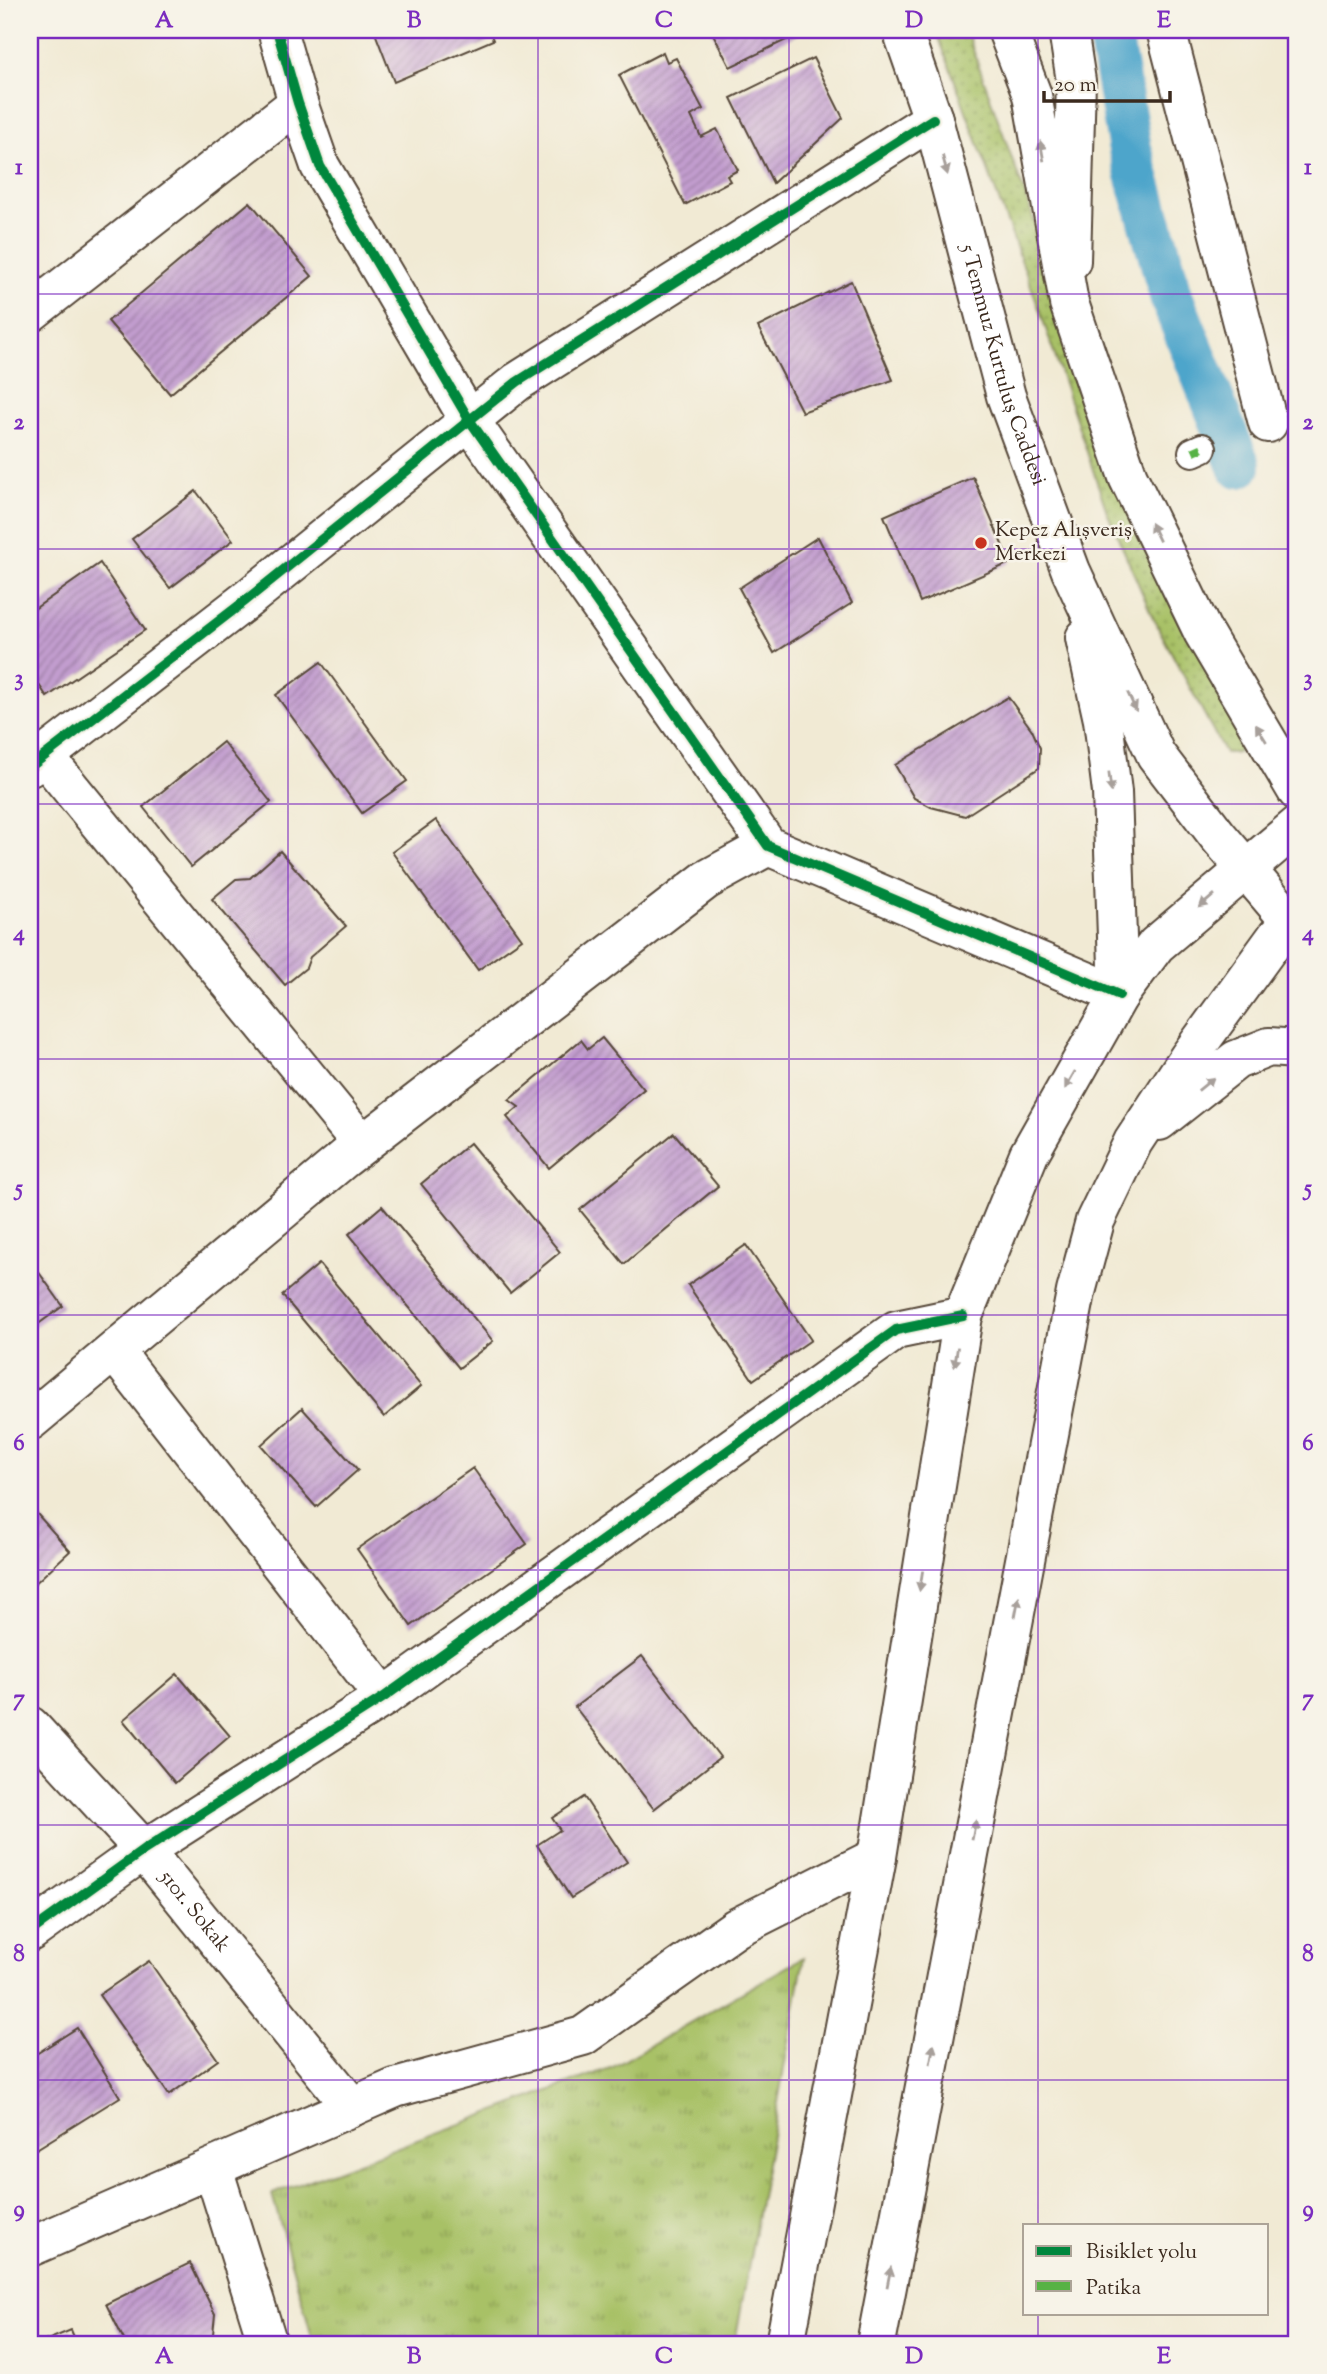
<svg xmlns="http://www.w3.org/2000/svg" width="1327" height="2374" font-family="'Sorts Mill Goudy',serif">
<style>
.grass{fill:url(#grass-dots);stroke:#727642;stroke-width:2}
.park{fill:url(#park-tufts);stroke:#727642;stroke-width:2}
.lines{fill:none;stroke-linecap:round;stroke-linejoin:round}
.canal{stroke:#4ea5cb;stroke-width:44}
.building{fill:url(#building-hatch)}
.pedestrian-casing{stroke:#564739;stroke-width:32}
.minor-casing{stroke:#564739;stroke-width:42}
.secondary-casing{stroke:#564739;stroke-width:42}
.pedestrian{stroke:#fff;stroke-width:28}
.minor{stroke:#fff;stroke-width:38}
.secondary{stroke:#fff;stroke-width:38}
.quiet{stroke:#57b245;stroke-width:9;stroke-dasharray:18 9;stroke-linecap:butt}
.cycleway-casing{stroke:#f7f3e8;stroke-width:15}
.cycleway{stroke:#00873e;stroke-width:10}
.oneway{fill:#a79f9a}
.grid{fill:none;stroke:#7b2cbf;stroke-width:2;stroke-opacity:0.55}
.poi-dot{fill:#c8321e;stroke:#f7f3e8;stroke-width:2.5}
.labels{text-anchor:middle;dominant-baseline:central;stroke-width:5;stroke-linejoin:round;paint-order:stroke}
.street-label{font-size:21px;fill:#3b2a1e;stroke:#f7f3e8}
.poi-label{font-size:21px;fill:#3b2a1e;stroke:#f7f3e8;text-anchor:start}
.neatline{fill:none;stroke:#7b2cbf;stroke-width:2.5}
.grid-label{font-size:23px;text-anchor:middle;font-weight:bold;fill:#7b2cbf}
</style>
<defs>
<pattern id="grass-dots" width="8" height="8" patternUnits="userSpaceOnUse" patternTransform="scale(1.75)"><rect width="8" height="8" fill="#a8c166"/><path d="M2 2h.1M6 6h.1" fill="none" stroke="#8a9d53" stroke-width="1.8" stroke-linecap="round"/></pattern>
<pattern id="park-tufts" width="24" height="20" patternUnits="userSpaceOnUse" patternTransform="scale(1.75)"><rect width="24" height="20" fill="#a8c166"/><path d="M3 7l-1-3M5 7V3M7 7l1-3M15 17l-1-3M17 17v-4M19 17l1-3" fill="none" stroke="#8a9d53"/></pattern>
<pattern id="building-hatch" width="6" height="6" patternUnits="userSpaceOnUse" patternTransform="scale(1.75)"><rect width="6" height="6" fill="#c29dcf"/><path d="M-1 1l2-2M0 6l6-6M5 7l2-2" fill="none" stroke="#9f80a7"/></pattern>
</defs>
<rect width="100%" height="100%" fill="#f7f3e8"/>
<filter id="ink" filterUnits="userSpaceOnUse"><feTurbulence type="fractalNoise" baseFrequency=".0143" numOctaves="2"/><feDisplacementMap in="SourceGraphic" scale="14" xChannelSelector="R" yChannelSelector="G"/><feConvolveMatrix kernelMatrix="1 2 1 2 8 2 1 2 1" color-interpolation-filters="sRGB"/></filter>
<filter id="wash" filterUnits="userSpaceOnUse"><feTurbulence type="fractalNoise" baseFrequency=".00686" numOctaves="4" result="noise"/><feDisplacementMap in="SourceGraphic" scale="28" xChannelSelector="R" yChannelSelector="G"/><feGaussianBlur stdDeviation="1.57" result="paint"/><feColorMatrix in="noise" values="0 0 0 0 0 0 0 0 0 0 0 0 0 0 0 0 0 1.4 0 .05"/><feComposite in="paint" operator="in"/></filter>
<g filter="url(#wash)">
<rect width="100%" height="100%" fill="#f1ead4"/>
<polygon class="grass" points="936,30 966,30 1063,301 1246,739 1238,753 1225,753 1154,620 1107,512 1040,311"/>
<polygon class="park" points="804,1957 735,2342 314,2344 272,2194 613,2067"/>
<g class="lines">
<polyline class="canal" points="1109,30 1130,149 1172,299 1239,466"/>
</g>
<g id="blocks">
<g class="building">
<polygon points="374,30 489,30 493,40 394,82"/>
<polygon points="711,30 807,30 730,67"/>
<polygon points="663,52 667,62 676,58 703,109 691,116 701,137 717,129 738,170 727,176 730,181 685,205 619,75"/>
<polygon points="813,58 843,118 773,183 731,98"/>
<polygon points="250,202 312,276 170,394 108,321"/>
<polygon points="851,281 893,380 802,412 758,327"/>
<polygon points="973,477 1010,563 920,602 884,516"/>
<polygon points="196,491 233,540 170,588 132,539"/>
<polygon points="818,537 852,603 774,653 739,588"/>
<polygon points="100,563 145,630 47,697 30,671 30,612"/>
<polygon points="321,662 407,781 362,813 276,695"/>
<polygon points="1008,697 1032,730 1040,748 1039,768 965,816 931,807 914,798 895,765"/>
<polygon points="223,742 271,802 191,867 143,807"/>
<polygon points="436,820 522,939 478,970 392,852"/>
<polygon points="280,851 346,926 310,957 306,968 285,985 212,899 236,879 250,878"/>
<polygon points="602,1038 644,1089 549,1168 507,1117 519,1107 509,1100 581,1040 588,1049"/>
<polygon points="674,1133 718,1186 624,1264 580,1210"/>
<polygon points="470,1143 560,1252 510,1293 421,1184"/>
<polygon points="382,1206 493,1341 459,1368 349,1234"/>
<polygon points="746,1245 811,1340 753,1380 688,1285"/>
<polygon points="30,1260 63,1306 30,1330"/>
<polygon points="319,1264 421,1386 384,1417 282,1295"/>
<polygon points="302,1408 358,1470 316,1507 261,1445"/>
<polygon points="473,1468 527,1544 411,1626 357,1549"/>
<polygon points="30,1506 70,1551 30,1588"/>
<polygon points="642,1656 720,1757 654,1809 575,1707"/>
<polygon points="177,1674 230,1736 175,1783 123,1720"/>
<polygon points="584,1797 627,1862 571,1898 537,1845 560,1830 552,1818"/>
<polygon points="149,1961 218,2060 169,2095 99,1995"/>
<polygon points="77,2028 120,2097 30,2153 30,2058"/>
<polygon points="190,2263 215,2314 212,2344 126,2344 106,2304"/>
<polygon points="71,2330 77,2344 38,2344"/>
</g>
</g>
</g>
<g filter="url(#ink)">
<use href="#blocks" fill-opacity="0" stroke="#564739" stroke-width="2"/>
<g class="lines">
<g class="pedestrian-casing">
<polyline id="pedestrian" points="1193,452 1202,448"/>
</g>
<g class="minor-casing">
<g id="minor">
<polyline points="277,30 298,103 320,166 468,418 768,846 1119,995"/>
<polyline points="1068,30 1076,81 1071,261"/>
<polyline points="1166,30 1268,423"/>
<polyline points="30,313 298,103"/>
<polyline points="45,757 362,1144"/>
<polyline points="30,767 245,601 517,382 933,119"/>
<polyline points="115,1352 384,1697"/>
<polyline points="30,1421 345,1158 706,880 768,846"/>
<path id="s1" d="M30,1726L144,1850L352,2107"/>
<polyline points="30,1932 144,1850 384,1697 896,1330 963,1316"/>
<polyline points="213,2168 268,2344"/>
<polyline points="30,2247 395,2088 583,2036 736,1928 877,1857"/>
</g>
</g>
<g class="secondary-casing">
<g id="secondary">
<path id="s2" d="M902,30L933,119L1006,396L1071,571L1156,755L1218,836L1297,929"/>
<polyline points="1007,30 1032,95 1069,303 1128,477 1203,632 1297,791"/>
<polyline points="1085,638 1103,720 1112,792 1119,995"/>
<polyline points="1159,1121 1236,1060 1269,1047 1297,1049"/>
<polyline points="785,2344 877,1857 963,1316 1029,1154 1119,995 1156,945 1297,826"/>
<polyline points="876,2344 1076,1292 1095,1221 1133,1142 1189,1057 1277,936 1297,917"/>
</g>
</g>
<use href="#pedestrian" class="pedestrian"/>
<use href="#minor" class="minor"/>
<use href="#secondary" class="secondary"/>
<polyline class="quiet" points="1193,452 1202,448"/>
<g class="cycleway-casing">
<g id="cycleway">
<polyline points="277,30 298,103 320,166 468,418 768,846 1119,995"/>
<polyline points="30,767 245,601 517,382 933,119"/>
<polyline points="30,1932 144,1850 384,1697 896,1330 963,1316"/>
</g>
</g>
<use href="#cycleway" class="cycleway"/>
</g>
<defs><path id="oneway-solid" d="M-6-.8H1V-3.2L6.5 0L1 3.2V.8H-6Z" transform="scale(1.75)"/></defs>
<g class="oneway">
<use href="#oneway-solid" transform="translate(1042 151) rotate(-100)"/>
<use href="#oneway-solid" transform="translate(945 165) rotate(75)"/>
<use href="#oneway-solid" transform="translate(1155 532) rotate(-116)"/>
<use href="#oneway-solid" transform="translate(1132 702) rotate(65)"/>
<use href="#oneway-solid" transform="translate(1261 733) rotate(-122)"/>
<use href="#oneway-solid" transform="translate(1110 782) rotate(83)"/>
<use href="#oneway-solid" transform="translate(1207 901) rotate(139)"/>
<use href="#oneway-solid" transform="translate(1070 1080) rotate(120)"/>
<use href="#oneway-solid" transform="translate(1206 1084) rotate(-39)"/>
<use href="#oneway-solid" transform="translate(956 1357) rotate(99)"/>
<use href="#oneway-solid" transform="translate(921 1581) rotate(99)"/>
<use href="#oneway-solid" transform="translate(1017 1607) rotate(-79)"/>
<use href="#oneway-solid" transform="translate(974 1830) rotate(-79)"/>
<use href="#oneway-solid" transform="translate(932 2054) rotate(-79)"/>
<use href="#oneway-solid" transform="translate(889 2277) rotate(-79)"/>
</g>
</g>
<path class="grid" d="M288,30V2344M538,30V2344M789,30V2344M1038,30V2225M30,294H1297M30,549H1297M30,804H1297M30,1059H1297M30,1315H1297M30,1570H1297M30,1825H1297M30,2080H1297M1038,2313V2344"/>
<circle class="poi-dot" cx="981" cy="543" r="7"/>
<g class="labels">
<g class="street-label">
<text stroke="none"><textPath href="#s2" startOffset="350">5 Temmuz Kurtuluş Caddesi</textPath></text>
<text stroke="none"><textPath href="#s1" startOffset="248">5101. Sokak</textPath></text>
</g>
<g class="poi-label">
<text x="995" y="531">Kepez Alışveriş<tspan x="995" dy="24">Merkezi</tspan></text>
</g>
</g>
<rect width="1327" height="2374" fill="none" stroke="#f7f3e8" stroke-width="77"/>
<rect x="1023" y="2224" width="245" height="91" fill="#f7f3e8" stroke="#aca397" stroke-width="2"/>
<rect x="1036" y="2246" width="35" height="10" fill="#00873e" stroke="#aca397" stroke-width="2"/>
<text x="1086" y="2258" font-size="21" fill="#3b2a1e">Bisiklet yolu</text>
<rect x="1036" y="2281" width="35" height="10" fill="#57b245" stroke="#aca397" stroke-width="2"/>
<text x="1086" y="2294" font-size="21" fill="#3b2a1e">Patika</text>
<path d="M1044 91v10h126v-10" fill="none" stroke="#3b2a1e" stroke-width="3.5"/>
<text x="1054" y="91" font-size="21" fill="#3b2a1e" stroke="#f7f3e8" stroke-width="5" paint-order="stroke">20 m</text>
<rect x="38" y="38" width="1250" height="2298" class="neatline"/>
<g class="grid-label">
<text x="164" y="27">A</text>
<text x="414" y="27">B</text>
<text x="664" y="27">C</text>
<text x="914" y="27">D</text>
<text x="1164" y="27">E</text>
<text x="19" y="174">1</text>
<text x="1308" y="174">1</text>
<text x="19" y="429">2</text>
<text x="1308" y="429">2</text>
<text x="19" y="685">3</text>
<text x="1308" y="685">3</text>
<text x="19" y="940">4</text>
<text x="1308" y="940">4</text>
<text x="19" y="1195">5</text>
<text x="1308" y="1195">5</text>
<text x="19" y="1450">6</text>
<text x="1308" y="1450">6</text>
<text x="19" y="1705">7</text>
<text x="1308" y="1705">7</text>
<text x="19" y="1961">8</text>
<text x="1308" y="1961">8</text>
<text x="19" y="2216">9</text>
<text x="1308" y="2216">9</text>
<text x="164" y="2363">A</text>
<text x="414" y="2363">B</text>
<text x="664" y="2363">C</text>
<text x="914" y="2363">D</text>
<text x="1164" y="2363">E</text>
</g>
</svg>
